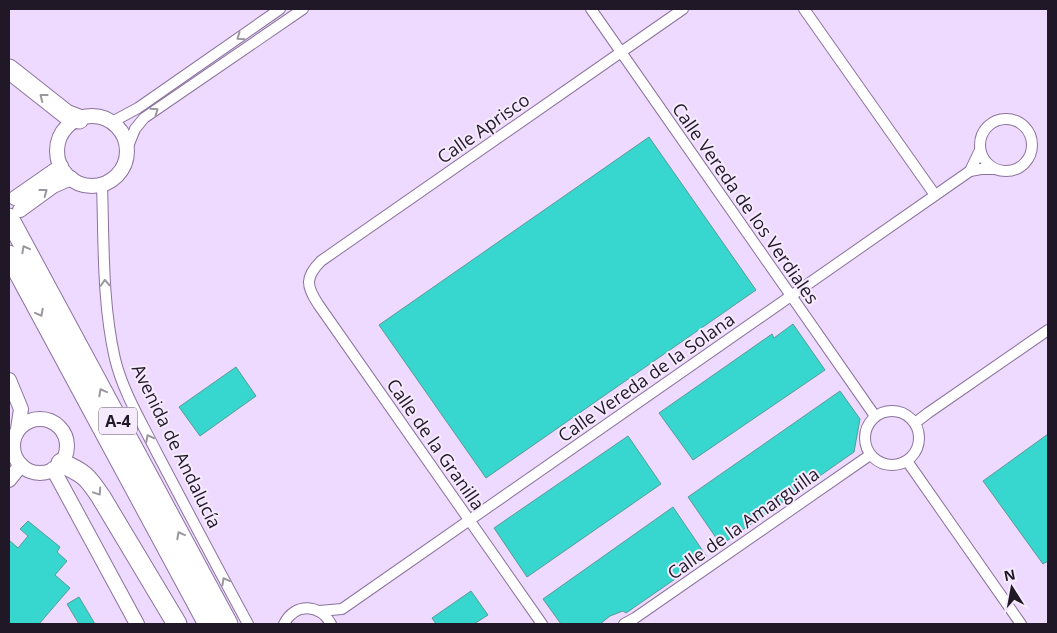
<svg xmlns="http://www.w3.org/2000/svg" width="1057" height="633" font-family="'Open Sans',sans-serif">
<style>
.building{fill:#37d6cf;stroke:#589c97}
.lines{fill:none;stroke-linecap:round;stroke-linejoin:round}
.minor-casing{stroke:#8b739e;stroke-width:12}
.tertiary-casing{stroke:#8b739e;stroke-width:16}
.motorway-casing{stroke:#8b739e;stroke-width:21}
.minor{stroke:#fff;stroke-width:10}
.tertiary{stroke:#fff;stroke-width:14}
.motorway{stroke:#fff;stroke-width:19}
.oneway{stroke:#9b979e}
.labels{text-anchor:middle;dominant-baseline:central;stroke-width:4;stroke-linejoin:round;paint-order:stroke}
.shield{fill:#f6ebfe;stroke:#605768;stroke-width:1}
.shield-label{font-size:16px;font-weight:bold;fill:#201727}
.street-label{font-size:18px;fill:#201727;stroke:#f6ebfe}
</style>
<rect width="100%" height="100%" fill="#eed9ff"/>
<g class="building">
<polygon points="649,137 756,290 486,478 379,325"/>
<polygon points="793,324 825,370 693,460 659,413 772,334 774,338"/>
<polygon points="236,367 256,396 200,436 179,407"/>
<polygon points="840,391 860,419 854,452 721,545 688,497"/>
<polygon points="1048,434 1048,561 1043,564 983,481"/>
<polygon points="628,436 661,484 527,577 494,528"/>
<polygon points="673,507 707,557 626,613 623,611 610,616 600,624 561,624 543,599"/>
<polygon points="28,521 60,547 57,552 67,561 55,575 70,588 39,624 9,624 9,540 18,548 28,536 20,529"/>
<polygon points="471,591 488,615 474,624 436,624 432,618"/>
<polygon points="79,597 95,624 79,624 67,604"/>
</g>
<g class="lines">
<g class="minor-casing">
<g id="minor">
<polyline points="591,9 875,416"/>
<polyline points="804,9 935,195"/>
<circle cx="1006" cy="145" r="26"/>
<polyline points="112,122 138,108 280,9"/>
<polyline points="127,149 135,129 144,118 303,9"/>
<polyline points="980,150 970,171 981,169 994,169"/>
<path d="M102,185C104,243 102,302 115,359C123,392 142,423 157,453C187,510 217,567 248,624"/>
<circle cx="892" cy="438" r="27"/>
<polyline points="915,423 928,413 1048,330"/>
<polyline points="907,461 1021,624"/>
<polyline points="319,611 342,609 970,171"/>
<path d="M284,624C295,602 320,604 331,624"/>
<path d="M542,624L318,304C306,286 305,277 321,261L683,9"/>
<polyline points="624,624 635,618 870,455"/>
</g>
</g>
<g class="tertiary-casing">
<g id="tertiary">
<circle cx="92" cy="151" r="35"/>
<polyline points="15,198 61,166"/>
<polyline points="20,210 53,186 71,178"/>
<polyline points="9,380 21,409 18,429"/>
<circle cx="40" cy="446" r="27"/>
<polyline points="53,469 137,624"/>
<polyline points="9,480 21,465"/>
</g>
</g>
<g class="motorway-casing">
<g id="motorway">
<polyline points="9,69 66,114 79,119"/>
<polyline points="9,218 228,624"/>
<polyline points="9,255 208,624"/>
<path d="M61,463C84,473 87,476 101,497L177,624"/>
</g>
</g>
<use href="#minor" class="minor"/>
<use href="#tertiary" class="tertiary"/>
<use href="#motorway" class="motorway"/>
</g>
<defs><path id="oneway-chevron" d="M-2-3.5L2.5 0L-2 3.5" fill="none" stroke-width="1.6" stroke-linecap="round" stroke-linejoin="round" transform="scale(1.25)"/></defs>
<g class="oneway">
<use href="#oneway-chevron" transform="translate(240 37) rotate(145)"/>
<use href="#oneway-chevron" transform="translate(43 97) rotate(-142)"/>
<use href="#oneway-chevron" transform="translate(155 111) rotate(-35)"/>
<use href="#oneway-chevron" transform="translate(44 192) rotate(-37)"/>
<use href="#oneway-chevron" transform="translate(25 249) rotate(-118)"/>
<use href="#oneway-chevron" transform="translate(105 283) rotate(-93)"/>
<use href="#oneway-chevron" transform="translate(40 313) rotate(62)"/>
<use href="#oneway-chevron" transform="translate(102 392) rotate(-118)"/>
<use href="#oneway-chevron" transform="translate(149 438) rotate(-117)"/>
<use href="#oneway-chevron" transform="translate(98 492) rotate(56)"/>
<use href="#oneway-chevron" transform="translate(180 535) rotate(-118)"/>
<use href="#oneway-chevron" transform="translate(225 581) rotate(-119)"/>
</g>
<g class="labels">
<rect class="shield" x="99" y="407.5" width="38" height="27" rx="4"/>
<g class="shield-label">
<text x="118" y="421">A-4</text>
</g>
<g class="street-label">
<text transform="translate(483 128) rotate(-35)">Calle Aprisco</text>
<text transform="translate(746 203) rotate(55)">Calle Vereda de los Verdiales</text>
<text transform="translate(646 377) rotate(-35)">Calle Vereda de la Solana</text>
<text transform="translate(436 444) rotate(55)">Calle de la Granilla</text>
<text transform="translate(177 446) rotate(64)">Avenida de Andalucía</text>
<text transform="translate(743 523) rotate(-35)">Calle de la Amarguilla</text>
</g>
</g>
<rect width="1057" height="633" fill="none" stroke="#201727" stroke-width="20"/>
<g transform="translate(1012 588) rotate(349)" stroke="#f6ebfe" stroke-width="4" paint-order="stroke">
<path d="M0-4L9 19L0 12L-9 19Z" fill="#201727"/>
<text y="-8" font-size="14" font-weight="bold" text-anchor="middle" fill="#201727">N</text>
</g>
</svg>
